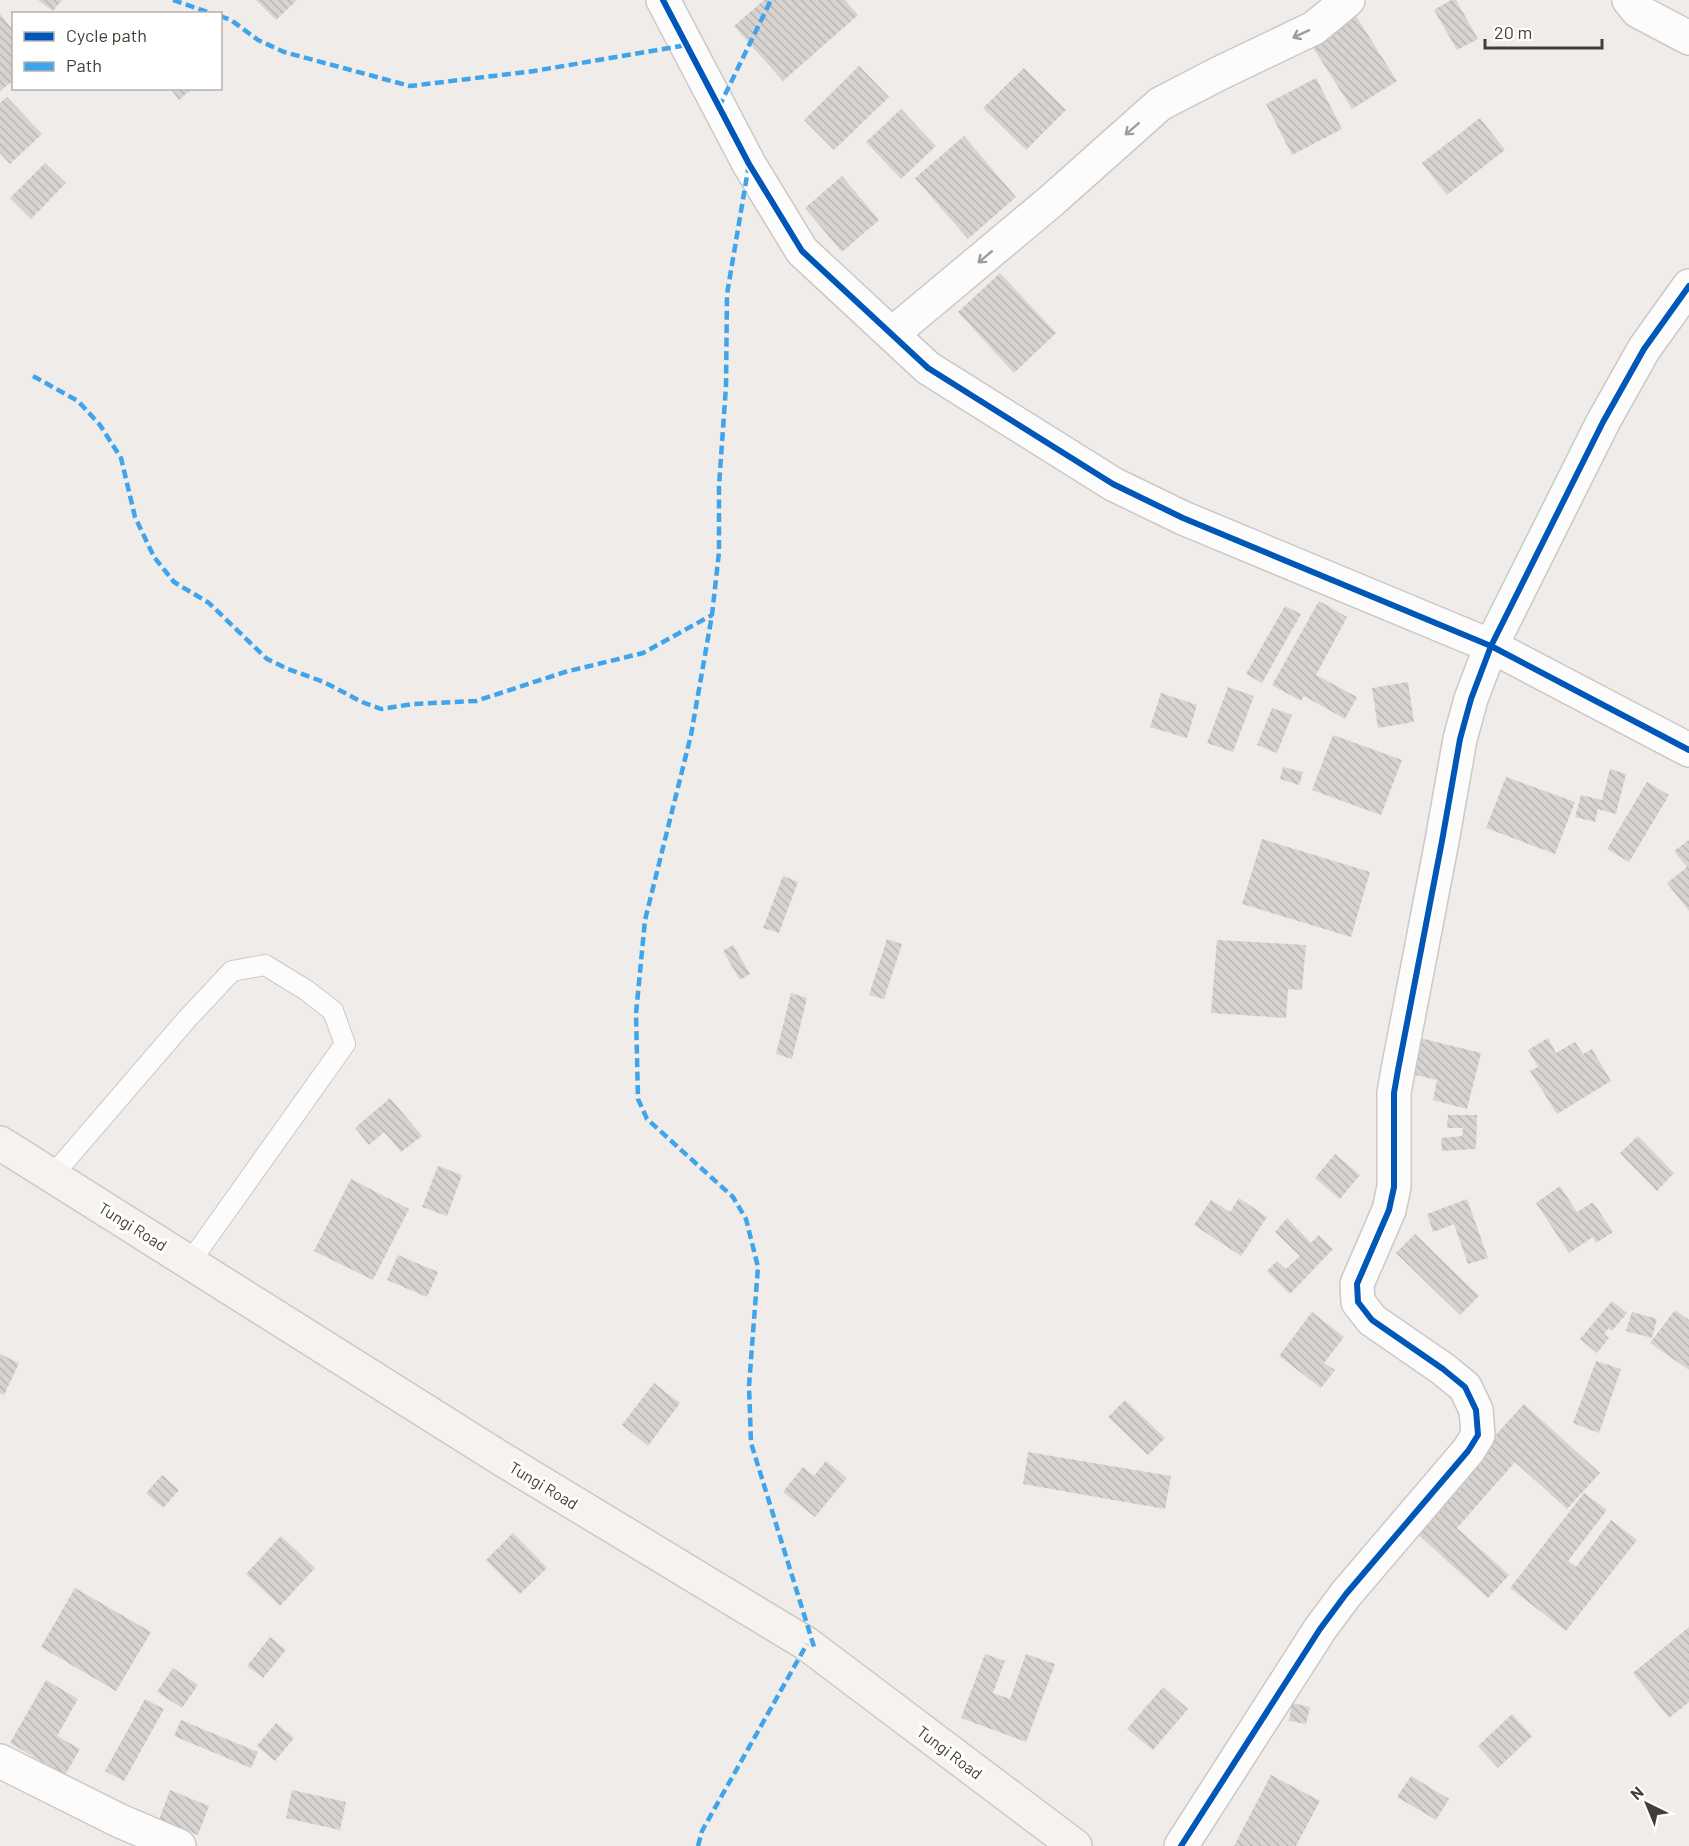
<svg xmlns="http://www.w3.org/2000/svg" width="1689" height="1846" font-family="Barlow,sans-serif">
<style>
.building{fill:url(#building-back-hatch)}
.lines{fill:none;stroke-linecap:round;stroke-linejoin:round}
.lane-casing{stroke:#ccc8c5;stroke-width:22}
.street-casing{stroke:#ccc8c5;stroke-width:36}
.secondary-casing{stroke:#cec8c0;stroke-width:36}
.lane{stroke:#fdfcfc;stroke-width:20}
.street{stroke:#fdfcfc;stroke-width:33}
.secondary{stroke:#f6f3ef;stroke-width:33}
.quiet{stroke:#3fa4eb;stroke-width:4.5;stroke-dasharray:9 4.5;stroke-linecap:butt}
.cycleway-casing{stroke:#fff;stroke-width:10}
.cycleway{stroke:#0057b8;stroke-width:6}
.oneway{stroke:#a19c99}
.labels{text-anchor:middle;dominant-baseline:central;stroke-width:6;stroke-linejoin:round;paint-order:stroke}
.street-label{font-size:16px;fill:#453d36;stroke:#fff}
</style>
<defs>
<pattern id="building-back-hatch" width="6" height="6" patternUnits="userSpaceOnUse" patternTransform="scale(1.5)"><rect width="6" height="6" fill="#d7d3d0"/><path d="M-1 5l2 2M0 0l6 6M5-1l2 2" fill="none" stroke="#bab6b3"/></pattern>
</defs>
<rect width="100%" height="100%" fill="#efece9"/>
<g class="building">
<polygon points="38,0 62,0 53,11"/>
<polygon points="256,0 297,0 276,20"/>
<polygon points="764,0 845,0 858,15 783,81 734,26"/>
<polygon points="1451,0 1456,0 1478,39 1457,50 1434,10"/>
<polygon points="1354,13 1397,81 1352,109 1309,41"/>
<polygon points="0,14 14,31 14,80 0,91"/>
<polygon points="859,66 889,97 834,150 804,120"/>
<polygon points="1024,68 1066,110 1026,150 983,108"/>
<polygon points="1316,78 1342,129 1292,155 1266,104"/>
<polygon points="170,88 193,88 179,100"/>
<polygon points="7,97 42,134 10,164 0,153 0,103"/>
<polygon points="901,109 936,146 901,179 866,142"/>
<polygon points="1480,118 1505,150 1447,195 1422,163"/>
<polygon points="964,136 1016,197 968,239 915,178"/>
<polygon points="45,163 66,183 31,219 10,198"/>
<polygon points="842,176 879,220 842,252 805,208"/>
<polygon points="1000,273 1056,333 1014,373 958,312"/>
<polygon points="1319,601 1347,617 1316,675 1357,697 1345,719 1304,696 1301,701 1272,685"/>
<polygon points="1285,606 1301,614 1262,683 1246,674"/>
<polygon points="1408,682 1414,722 1378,728 1372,688"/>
<polygon points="1228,687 1254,696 1233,752 1207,743"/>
<polygon points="1161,693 1197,705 1187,738 1150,727"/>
<polygon points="1272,708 1292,715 1277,753 1257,745"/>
<polygon points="1333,735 1402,760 1381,815 1312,790"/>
<polygon points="1283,767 1303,772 1299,785 1280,779"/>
<polygon points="1610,769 1626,774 1616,814 1598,809 1595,822 1575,817 1581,795 1602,800"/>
<polygon points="1506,777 1575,802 1555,854 1486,828"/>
<polygon points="1647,782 1669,795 1629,862 1607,849"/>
<polygon points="1262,839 1370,872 1351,937 1242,904"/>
<polygon points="1689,840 1689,911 1667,883 1687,867 1674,851"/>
<polygon points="783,876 798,882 779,933 763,928"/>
<polygon points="887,939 902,944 884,999 869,995"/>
<polygon points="1217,940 1306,945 1302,990 1288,989 1286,1018 1211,1013"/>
<polygon points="733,945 750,974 740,980 723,951"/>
<polygon points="791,993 807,998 792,1059 776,1054"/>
<polygon points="1420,1038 1481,1053 1467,1109 1433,1100 1437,1080 1411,1074"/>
<polygon points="1548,1038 1556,1053 1575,1042 1583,1054 1592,1049 1611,1081 1557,1114 1530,1071 1538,1067 1528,1050"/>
<polygon points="390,1098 422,1136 401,1152 384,1132 369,1145 355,1128"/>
<polygon points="1448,1115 1477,1115 1476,1149 1442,1151 1441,1138 1462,1136 1463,1128 1447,1128"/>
<polygon points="1638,1136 1674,1173 1657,1191 1620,1153"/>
<polygon points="1335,1154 1360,1175 1340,1199 1315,1178"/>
<polygon points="438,1166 462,1175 447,1216 422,1207"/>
<polygon points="351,1179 409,1209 373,1280 314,1251"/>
<polygon points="1560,1186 1577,1212 1593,1202 1613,1232 1596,1243 1593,1237 1569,1253 1536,1203"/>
<polygon points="1239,1198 1267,1217 1241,1256 1194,1225 1211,1200 1230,1212"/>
<polygon points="1467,1199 1488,1258 1468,1264 1454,1224 1433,1232 1427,1214"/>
<polygon points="1287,1218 1311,1243 1319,1235 1333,1249 1290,1294 1267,1271 1277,1261 1286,1269 1300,1256 1275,1232"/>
<polygon points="1415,1234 1479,1296 1460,1315 1396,1253"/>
<polygon points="398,1255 438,1272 427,1297 387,1280"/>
<polygon points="1612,1301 1627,1313 1612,1331 1609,1328 1604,1334 1609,1338 1597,1353 1580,1339"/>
<polygon points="1675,1310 1689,1320 1689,1370 1650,1343"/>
<polygon points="1312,1312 1344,1337 1324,1363 1335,1370 1321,1388 1279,1356"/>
<polygon points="1632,1312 1657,1319 1652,1338 1626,1331"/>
<polygon points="0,1354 19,1363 4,1395 0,1393"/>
<polygon points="1596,1361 1621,1369 1599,1433 1573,1423"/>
<polygon points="654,1383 680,1403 648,1446 622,1425"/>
<polygon points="1125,1400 1165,1438 1148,1455 1108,1417"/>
<polygon points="1524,1404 1600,1473 1567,1509 1515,1462 1457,1528 1509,1575 1488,1598 1411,1528"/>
<polygon points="1028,1452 1171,1476 1165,1509 1023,1484"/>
<polygon points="826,1461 847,1478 815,1517 783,1492 803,1467 814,1476"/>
<polygon points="162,1475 179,1490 163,1508 146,1493"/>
<polygon points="1584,1493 1607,1510 1568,1561 1576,1567 1611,1520 1637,1540 1566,1631 1510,1588"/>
<polygon points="513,1533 547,1568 520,1594 486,1560"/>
<polygon points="281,1536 315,1568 280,1606 246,1574"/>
<polygon points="75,1588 151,1632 116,1691 41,1647"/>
<polygon points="1689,1627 1689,1702 1669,1718 1633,1673"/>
<polygon points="270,1637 286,1650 263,1678 247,1666"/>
<polygon points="985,1654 1005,1661 993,1693 1010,1699 1026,1654 1055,1664 1026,1742 961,1718"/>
<polygon points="173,1668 198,1685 182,1708 157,1692"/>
<polygon points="46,1680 78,1699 57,1736 80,1749 65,1775 10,1743"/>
<polygon points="1163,1687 1188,1709 1153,1750 1127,1729"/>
<polygon points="145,1699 164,1709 124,1781 105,1771"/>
<polygon points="1292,1703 1310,1707 1306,1724 1289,1721"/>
<polygon points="1512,1714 1532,1736 1498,1768 1478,1746"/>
<polygon points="181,1720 258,1752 251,1768 174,1736"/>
<polygon points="276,1723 294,1738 275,1761 257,1746"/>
<polygon points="1271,1775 1320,1801 1296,1846 1234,1846"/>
<polygon points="1411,1776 1449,1799 1436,1820 1397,1797"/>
<polygon points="170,1790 209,1806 198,1835 159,1820"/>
<polygon points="292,1790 346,1802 340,1830 286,1818"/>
</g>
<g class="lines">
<g class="lane-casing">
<polyline id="lane" points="52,1176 187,1019 232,971 265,965 306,990 333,1011 345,1044 190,1262"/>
</g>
<g class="street-casing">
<g id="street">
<polyline points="663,0 749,164 802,251 928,368 1113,484 1183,518 1491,646 1689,750"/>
<polyline points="1629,0 1638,11 1689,38"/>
<polyline points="892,334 1050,202 1160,104 1218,74 1314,28 1348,0"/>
<polyline points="0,1761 120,1821 179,1846"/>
<polyline points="1181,1846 1320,1629 1346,1594 1468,1451 1478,1435 1476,1410 1465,1387 1443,1369 1372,1320 1358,1302 1357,1284 1389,1210 1394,1187 1394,1093 1398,1070 1442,841 1460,739 1471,699 1491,646 1603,422 1644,349 1689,286"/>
</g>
</g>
<g class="secondary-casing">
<polyline id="secondary" points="0,1143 500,1458 807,1644 1075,1846"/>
</g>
<use href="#lane" class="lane"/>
<use href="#street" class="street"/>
<use href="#secondary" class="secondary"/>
<g class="quiet">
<polyline points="173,0 213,14"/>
<polyline points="220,16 231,20 258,40 284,52 410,86 534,71 687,45"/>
<polyline points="719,107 771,0"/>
<polyline points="749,164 727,294 726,386 719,486 719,552 712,615 691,735 645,920 636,1014 638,1099 647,1119 733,1197 746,1219 758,1267 749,1386 751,1443 815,1650"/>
<polyline points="33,376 78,401 100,425 121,458 135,517 154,557 174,582 209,603 267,659 288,669 324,682 362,702 381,709 413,704 476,701 565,672 643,653 712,615"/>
<polyline points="698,1846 702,1831 807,1644"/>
</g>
<g class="cycleway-casing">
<g id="cycleway">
<polyline points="663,0 749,164 802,251 928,368 1113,484 1183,518 1491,646 1689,750"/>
<polyline points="1181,1846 1320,1629 1346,1594 1468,1451 1478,1435 1476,1410 1465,1387 1443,1369 1372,1320 1358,1302 1357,1284 1389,1210 1394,1187 1394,1093 1398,1070 1442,841 1460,739 1471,699 1491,646 1603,422 1644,349 1689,286"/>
</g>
</g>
<use href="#cycleway" class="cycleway"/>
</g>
<defs><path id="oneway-shaft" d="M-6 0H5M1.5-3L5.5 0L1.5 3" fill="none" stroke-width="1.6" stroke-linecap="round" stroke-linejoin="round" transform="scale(1.5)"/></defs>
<g class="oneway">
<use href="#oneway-shaft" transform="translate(1301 34) rotate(155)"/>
<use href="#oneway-shaft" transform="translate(1132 129) rotate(139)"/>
<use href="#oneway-shaft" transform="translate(985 257) rotate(140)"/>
</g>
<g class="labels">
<g class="street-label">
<text transform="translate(133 1226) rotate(32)">Tungi Road</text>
<text transform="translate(544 1485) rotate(31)">Tungi Road</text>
<text transform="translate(950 1752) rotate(37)">Tungi Road</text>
</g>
</g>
<rect x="12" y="12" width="210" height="78" fill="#ffffff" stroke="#b5b1af" stroke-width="1.5"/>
<rect x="24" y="32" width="30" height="9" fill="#0057b8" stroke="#b5b1af" stroke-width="1.5"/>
<text x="66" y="42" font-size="18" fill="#453d36">Cycle path</text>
<rect x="24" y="62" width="30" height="9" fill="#3fa4eb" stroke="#b5b1af" stroke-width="1.5"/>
<text x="66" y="72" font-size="18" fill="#453d36">Path</text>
<g transform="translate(1647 1804) rotate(317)" stroke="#ffffff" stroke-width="4.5" paint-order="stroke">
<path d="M0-4.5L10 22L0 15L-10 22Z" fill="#453d36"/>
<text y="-9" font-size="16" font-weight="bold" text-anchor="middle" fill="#453d36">N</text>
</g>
<path d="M1485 39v9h117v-9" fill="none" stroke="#453d36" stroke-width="3"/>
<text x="1494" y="39" font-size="18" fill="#453d36" stroke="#ffffff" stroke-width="4.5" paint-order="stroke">20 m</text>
</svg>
